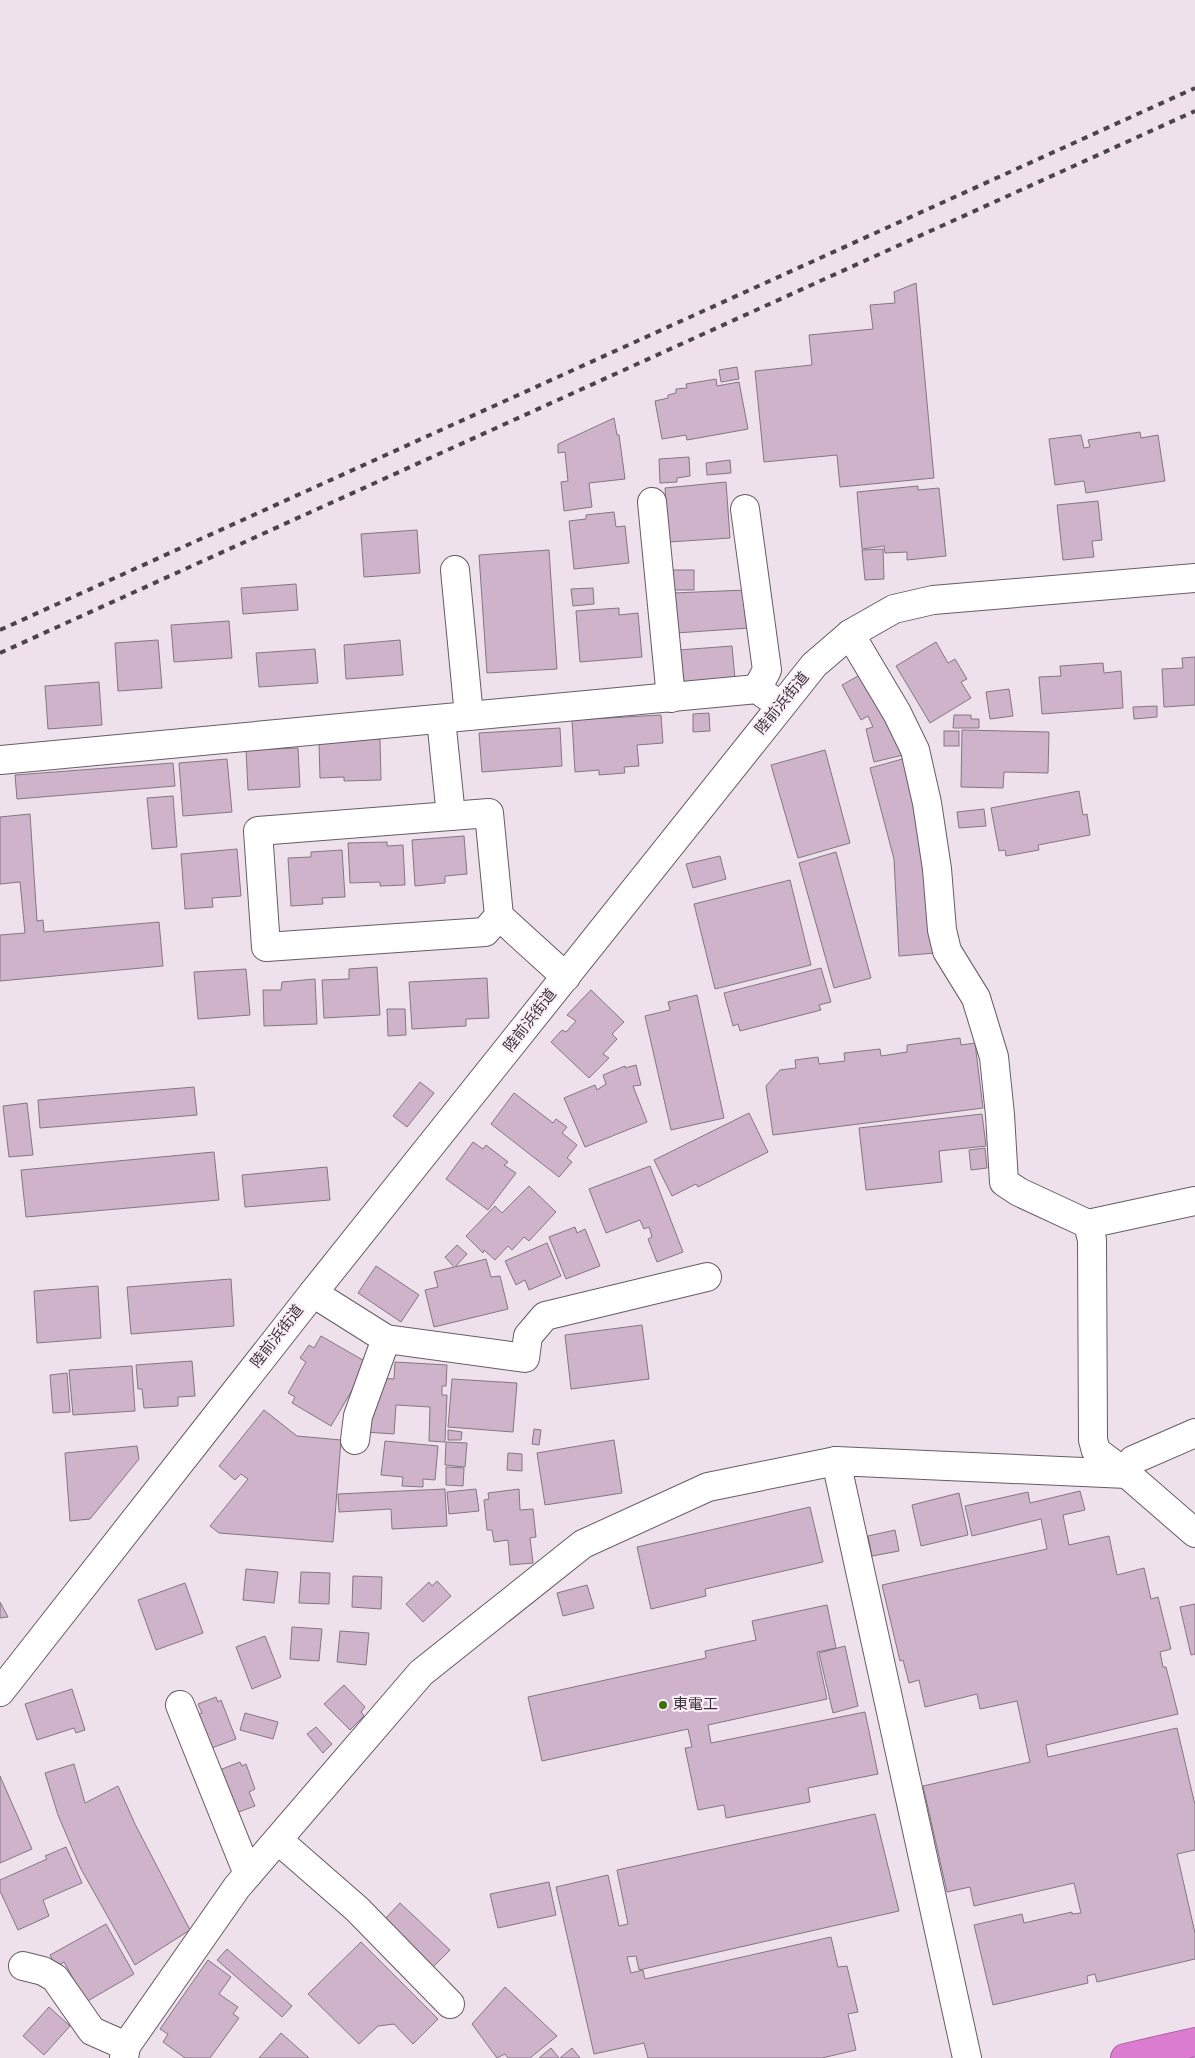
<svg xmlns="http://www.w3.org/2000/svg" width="1195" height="2058" font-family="Overpass,'Noto Sans JP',sans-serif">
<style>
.building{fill:#ceb3ca;stroke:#837781}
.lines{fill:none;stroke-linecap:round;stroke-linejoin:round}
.street-casing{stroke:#675c65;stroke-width:30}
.secondary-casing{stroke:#675c65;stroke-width:30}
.highway-casing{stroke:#a3629b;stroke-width:30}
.street{stroke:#fff;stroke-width:28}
.secondary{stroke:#fff;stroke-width:28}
.highway{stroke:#dc7cd1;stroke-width:28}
.rail{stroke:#4b454a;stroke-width:4;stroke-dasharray:6 6;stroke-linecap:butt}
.poi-dot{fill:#387307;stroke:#fceef9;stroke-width:2}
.labels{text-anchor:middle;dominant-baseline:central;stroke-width:4.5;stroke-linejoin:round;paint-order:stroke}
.street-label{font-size:15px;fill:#383337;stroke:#fceef9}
.poi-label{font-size:15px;fill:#383337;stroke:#fceef9;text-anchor:start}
</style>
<rect width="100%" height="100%" fill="#eee1ec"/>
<g class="building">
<polygon points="916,283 934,478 840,487 837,455 764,462 755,371 812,365 809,335 873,329 870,305 895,303 894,292"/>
<polygon points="737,367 739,379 721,382 719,370"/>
<polygon points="716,379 717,386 739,382 748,429 687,440 686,435 662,439 655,401 668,398 668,395 676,393 676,389 687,388 686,384"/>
<polygon points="614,418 617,435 619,435 625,479 589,483 592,507 564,511 561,482 568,481 565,452 558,453 558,444"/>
<polygon points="1140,432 1141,438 1158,435 1165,481 1086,493 1084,481 1055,485 1049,439 1081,435 1084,448 1090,447 1088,440"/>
<polygon points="689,457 690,476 677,478 677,482 660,483 659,459"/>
<polygon points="730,460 731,473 707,475 706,463"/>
<polygon points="726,482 730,538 669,542 665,488"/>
<polygon points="918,486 918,490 939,488 946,556 907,560 907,552 885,553 884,546 862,549 857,492"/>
<polygon points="1098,501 1102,540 1092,541 1094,557 1063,560 1057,505"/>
<polygon points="614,512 616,527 625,526 629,563 574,569 569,521 586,519 586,515"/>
<polygon points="417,530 420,573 364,577 361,534"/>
<polygon points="883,549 884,579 865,580 862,550"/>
<polygon points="549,550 557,669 487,673 479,555"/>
<rect x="670" y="570" width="24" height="20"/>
<polygon points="296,584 298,610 243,614 241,588"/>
<polygon points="593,588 594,604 573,606 571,589"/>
<polygon points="746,590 749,628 676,633 673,593"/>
<polygon points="619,608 619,615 638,613 642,657 580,662 576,611"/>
<polygon points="229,621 232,658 174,662 171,625"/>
<polygon points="158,640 162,688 118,691 115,643"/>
<polygon points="400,640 403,675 346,679 344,645"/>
<polygon points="936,642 948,663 955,659 967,679 961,682 971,698 930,723 896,666"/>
<polygon points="732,646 735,679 682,683 679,650"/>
<polygon points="315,649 318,683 259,687 256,653"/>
<polygon points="1195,657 1195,705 1164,707 1162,669 1183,668 1182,658"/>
<polygon points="1103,663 1104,673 1121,671 1123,708 1042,714 1039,677 1061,676 1060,666"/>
<polygon points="865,672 907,754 874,762 866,729 873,727 868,716 861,720 842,685"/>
<polygon points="99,682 102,725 48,729 45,686"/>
<polygon points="1009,689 1013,716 990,719 986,692"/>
<polygon points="1157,706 1157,717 1134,719 1133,707"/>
<polygon points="709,713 710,731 693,732 693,714"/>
<polygon points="661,715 663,743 637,745 639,766 624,767 625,773 599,775 599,770 575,772 572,720"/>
<polygon points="954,715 971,715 971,719 979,719 979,728 953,728"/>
<polygon points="560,728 562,766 482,772 479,733"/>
<polygon points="962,730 1049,732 1048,773 1004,772 1003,788 961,787"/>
<rect x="944" y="731" width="15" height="15"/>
<polygon points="380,739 381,780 344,781 344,777 320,778 319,741"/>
<polygon points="298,748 300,787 248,790 246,750"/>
<polygon points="825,750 850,843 798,858 771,765"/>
<polygon points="906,758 930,849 935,953 899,956 894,859 870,768"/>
<polygon points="227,759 232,812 183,816 179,763"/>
<polygon points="173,763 175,786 17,799 15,775"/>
<polygon points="1079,791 1083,815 1087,814 1090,835 1038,845 1039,850 1006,856 1005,850 999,851 991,808"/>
<polygon points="173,796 177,847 152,849 147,798"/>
<polygon points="984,809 986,826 959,828 957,812"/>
<polygon points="30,814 37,921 43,920 44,932 159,922 163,966 0,981 0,935 25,933 20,882 0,884 0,817"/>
<polygon points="464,836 467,874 445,876 445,883 415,886 412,840"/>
<polygon points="387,842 387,846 403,845 405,885 380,886 380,882 350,883 348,843"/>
<polygon points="237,849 241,896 212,898 213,907 185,909 181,854"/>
<polygon points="342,850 345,897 322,898 323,904 291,906 288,858 311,857 311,852"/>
<polygon points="836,852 871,978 834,988 799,863"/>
<polygon points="720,856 726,879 693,888 686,864"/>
<polygon points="790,880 811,965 715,989 694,904"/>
<polygon points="377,967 380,1015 324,1018 322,980 349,979 349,969"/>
<polygon points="821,968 831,1002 819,1005 821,1010 740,1031 738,1024 733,1026 724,993"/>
<polygon points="246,969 250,1015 198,1019 194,972"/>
<polygon points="487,978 489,1018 466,1019 466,1026 412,1029 409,982"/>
<polygon points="315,979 317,1024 264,1026 263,990 281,990 282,982"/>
<polygon points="591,990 624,1022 612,1034 617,1039 603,1054 609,1058 589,1078 551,1042 562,1030 566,1032 576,1021 567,1015"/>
<polygon points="697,995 724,1118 671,1130 645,1016 670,1010 668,1002"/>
<polygon points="387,1009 405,1009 406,1035 388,1036"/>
<polygon points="960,1038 961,1045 975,1043 983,1108 773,1135 766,1086 780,1070 796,1068 795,1060 818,1057 819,1064 845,1061 844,1053 880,1049 881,1056 907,1052 907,1045"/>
<polygon points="636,1065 641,1085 633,1086 647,1122 585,1147 564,1098 595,1085 597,1090 606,1084 603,1075 625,1066 625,1068"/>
<polygon points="420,1082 434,1093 407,1127 393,1116"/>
<polygon points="194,1087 197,1115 40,1128 38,1100"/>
<polygon points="514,1093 553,1123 556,1119 567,1127 562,1133 577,1145 567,1158 572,1162 559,1177 491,1124"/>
<polygon points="27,1103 33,1155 9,1157 3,1106"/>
<polygon points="749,1113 768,1152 698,1187 696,1184 672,1196 654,1160"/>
<polygon points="982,1114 986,1146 939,1151 942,1182 866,1190 859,1128"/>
<polygon points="473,1142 483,1149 486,1145 508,1162 504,1165 516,1173 488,1210 446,1179"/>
<polygon points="985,1148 987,1168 971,1170 969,1150"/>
<polygon points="214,1152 219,1200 26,1217 21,1170"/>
<polygon points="650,1166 683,1252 657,1262 648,1239 652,1237 649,1227 644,1229 640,1220 606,1233 589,1189"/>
<polygon points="327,1167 330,1200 245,1207 242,1175"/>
<polygon points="529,1186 556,1212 529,1241 524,1237 512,1250 508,1246 495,1260 484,1250 483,1253 466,1236 495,1206 502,1213"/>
<polygon points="575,1227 577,1233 585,1229 600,1266 566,1279 549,1237"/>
<polygon points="547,1243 561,1276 529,1290 525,1280 516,1285 505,1261"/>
<polygon points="457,1245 467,1254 455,1267 486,1259 491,1277 500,1276 508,1309 434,1327 425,1290 438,1287 434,1272 454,1267 445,1257"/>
<polygon points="376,1266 419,1295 401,1322 358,1293"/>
<polygon points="231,1279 234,1326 131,1334 127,1287"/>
<polygon points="98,1286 101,1338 37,1343 34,1291"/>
<polygon points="642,1325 649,1379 571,1389 565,1335"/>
<polygon points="321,1336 368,1363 331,1426 292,1403 295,1397 288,1393 306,1362 300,1358 309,1345 314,1348"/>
<polygon points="192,1361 195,1396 178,1397 178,1406 144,1408 142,1389 138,1389 136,1365"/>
<polygon points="395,1362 447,1365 446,1386 442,1386 442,1395 447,1395 445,1442 429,1441 430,1407 396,1405 394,1434 365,1432 379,1378 394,1379"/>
<polygon points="132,1366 135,1411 73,1415 69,1370"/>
<polygon points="67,1373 70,1412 53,1413 50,1375"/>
<polygon points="452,1379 517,1383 513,1432 448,1427"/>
<polygon points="264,1410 297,1436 341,1440 333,1542 219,1533 210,1526 248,1479 241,1474 235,1480 219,1466"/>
<polygon points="534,1429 541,1430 539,1445 532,1444"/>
<polygon points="448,1430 462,1432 461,1440 448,1440"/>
<polygon points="614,1440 622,1493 545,1505 537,1453"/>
<polygon points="385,1441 438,1446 435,1480 423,1479 423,1487 402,1486 403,1477 381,1475"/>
<polygon points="446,1442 467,1443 465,1467 445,1465"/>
<polygon points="137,1446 139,1459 90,1519 70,1521 65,1453"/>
<polygon points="508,1453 522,1454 522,1471 507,1470"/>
<polygon points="446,1467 464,1468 463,1486 446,1485"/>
<polygon points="445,1489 447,1526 392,1529 391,1509 339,1512 338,1494"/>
<polygon points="476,1489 479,1511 449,1514 447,1492"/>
<polygon points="519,1489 520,1510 533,1509 536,1537 530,1538 533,1563 510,1565 508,1540 494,1542 492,1530 487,1530 484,1500 489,1499 488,1493"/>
<polygon points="1080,1491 1085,1510 1063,1515 1069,1545 1109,1536 1117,1575 1144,1568 1151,1599 1158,1597 1171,1649 1160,1652 1163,1667 1166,1667 1178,1714 1046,1745 1048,1757 1177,1728 1195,1805 1195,1850 1177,1854 1195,1933 1195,1959 1097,1982 1095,1974 1087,1976 1088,1983 993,2005 974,1925 1022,1914 1024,1923 1072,1912 1072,1914 1081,1913 1074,1883 974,1906 970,1887 947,1892 923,1786 1030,1762 1017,1701 980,1709 977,1694 925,1707 919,1680 909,1683 903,1660 900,1661 882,1585 1047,1549 1041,1519 972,1536 965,1506 1028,1492 1030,1503"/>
<polygon points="959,1493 968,1535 921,1546 912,1505"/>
<polygon points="810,1507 823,1562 705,1589 706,1596 651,1609 637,1547"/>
<polygon points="895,1530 899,1551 872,1556 868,1536"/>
<polygon points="246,1569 278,1572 274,1603 243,1600"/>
<polygon points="301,1572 330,1573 329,1604 299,1603"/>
<polygon points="353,1576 382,1577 381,1609 352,1607"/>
<polygon points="437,1581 451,1596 423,1622 406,1604 429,1582 432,1586"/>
<polygon points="185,1583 203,1633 156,1650 138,1600"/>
<polygon points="587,1585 594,1608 563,1616 557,1593"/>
<polygon points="0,1602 8,1617 0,1618"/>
<polygon points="1195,1604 1195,1654 1191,1655 1180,1607"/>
<polygon points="827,1605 836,1648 817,1652 827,1699 708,1725 711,1743 865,1712 878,1774 808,1788 810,1802 726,1818 724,1805 698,1810 685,1748 692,1747 688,1729 542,1761 528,1697 706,1658 705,1651 756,1640 752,1621"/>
<polygon points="292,1627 322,1629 319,1661 290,1659"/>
<polygon points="340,1631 369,1633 366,1665 337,1662"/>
<polygon points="265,1636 281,1677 252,1689 236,1647"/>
<polygon points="845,1646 858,1706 833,1713 819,1653"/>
<polygon points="344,1685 365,1707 361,1712 364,1716 350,1730 324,1704"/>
<polygon points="72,1689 85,1730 76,1733 74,1728 37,1740 25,1704"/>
<polygon points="216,1697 218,1702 221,1700 236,1739 209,1749 196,1715 202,1713 198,1704"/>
<polygon points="245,1713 278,1722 273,1739 240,1730"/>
<polygon points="316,1727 332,1744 323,1753 307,1734"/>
<polygon points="240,1762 242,1766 246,1764 255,1789 249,1792 255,1806 233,1814 217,1771"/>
<polygon points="74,1764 85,1803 118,1786 135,1824 190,1930 135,1965 81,1869 58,1815 45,1773"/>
<polygon points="0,1776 32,1849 0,1863"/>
<polygon points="875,1814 899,1911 639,1970 636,1956 627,1957 631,1973 643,1970 645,1979 831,1937 838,1967 847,1966 858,2012 848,2014 856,2050 822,2058 648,2058 644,2043 594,2054 556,1887 608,1875 619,1926 628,1924 617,1870"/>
<polygon points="66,1847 82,1883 43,1900 49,1916 18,1930 0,1891 0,1880 47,1859 45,1856"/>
<polygon points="549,1882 556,1915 498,1928 490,1894"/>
<polygon points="400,1903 450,1950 433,1967 384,1920"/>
<polygon points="106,1924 134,1974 86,2002 64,1962 56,1967 50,1955"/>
<polygon points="361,1942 438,2019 413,2044 394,2024 378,2026 359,2044 308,1994"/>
<polygon points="227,1949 292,2006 282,2017 217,1960"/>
<polygon points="208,1960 231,1977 219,1994 238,2007 233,2014 239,2018 210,2058 185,2058 163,2042 168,2034 160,2029"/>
<polygon points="505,1987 557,2036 530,2058 508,2058 505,2054 497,2058 472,2024"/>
<polygon points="49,2007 70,2026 44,2055 23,2036"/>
<polygon points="281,2033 309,2058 259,2058"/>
<polygon points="551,2048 559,2058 539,2058"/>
<polygon points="572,2048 580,2058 560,2058"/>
</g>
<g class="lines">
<g class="street-casing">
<g id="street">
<polyline points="652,502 671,698"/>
<polyline points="745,509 767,670 757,689"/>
<polyline points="455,570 469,716"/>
<polyline points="850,634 897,713 915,750 927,803 937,869 942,930 947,951 976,998 994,1057 1000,1115 1004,1182 1019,1192 1088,1224 1092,1240 1093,1440 1096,1451 1127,1474"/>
<polyline points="441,719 451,816"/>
<polyline points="0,760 757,689 781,706"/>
<polyline points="499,916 485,932 266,947 258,831 489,813 499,916 566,977"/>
<polyline points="1088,1224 1195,1201"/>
<polyline points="313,1293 386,1339 525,1358 528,1336 545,1316 707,1277"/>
<polyline points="1195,1433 1133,1460 1127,1474 1195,1533"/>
<polyline points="355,1440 358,1416 386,1339"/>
<polyline points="836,1461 967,2058"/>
<polyline points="180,1705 248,1874"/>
<polyline points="278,1840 357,1909 450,2004"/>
<polyline points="23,1966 43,1971 55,1978 92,2031 126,2046"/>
<polyline points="124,2058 126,2046 237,1887 421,1673 583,1544 708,1487 836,1461 1127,1474"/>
</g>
</g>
<g class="secondary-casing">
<polyline id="secondary" points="0,1692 313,1293 814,665 850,634 894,609 933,600 1195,578"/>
</g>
<g class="highway-casing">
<polyline id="highway" points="1125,2058 1195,2042"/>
</g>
<use href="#street" class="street"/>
<use href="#secondary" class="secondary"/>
<use href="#highway" class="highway"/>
<g class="rail">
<polyline points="0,630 1195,88"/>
<polyline points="0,653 1195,111"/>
</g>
</g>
<circle class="poi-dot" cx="663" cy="1705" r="5"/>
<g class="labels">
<g class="street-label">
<text transform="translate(783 704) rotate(-51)">陸前浜街道</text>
<text transform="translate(531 1021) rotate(-52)">陸前浜街道</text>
<text transform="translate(278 1337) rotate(-52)">陸前浜街道</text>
</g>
<g class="poi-label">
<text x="673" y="1705">東電工</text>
</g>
</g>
</svg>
